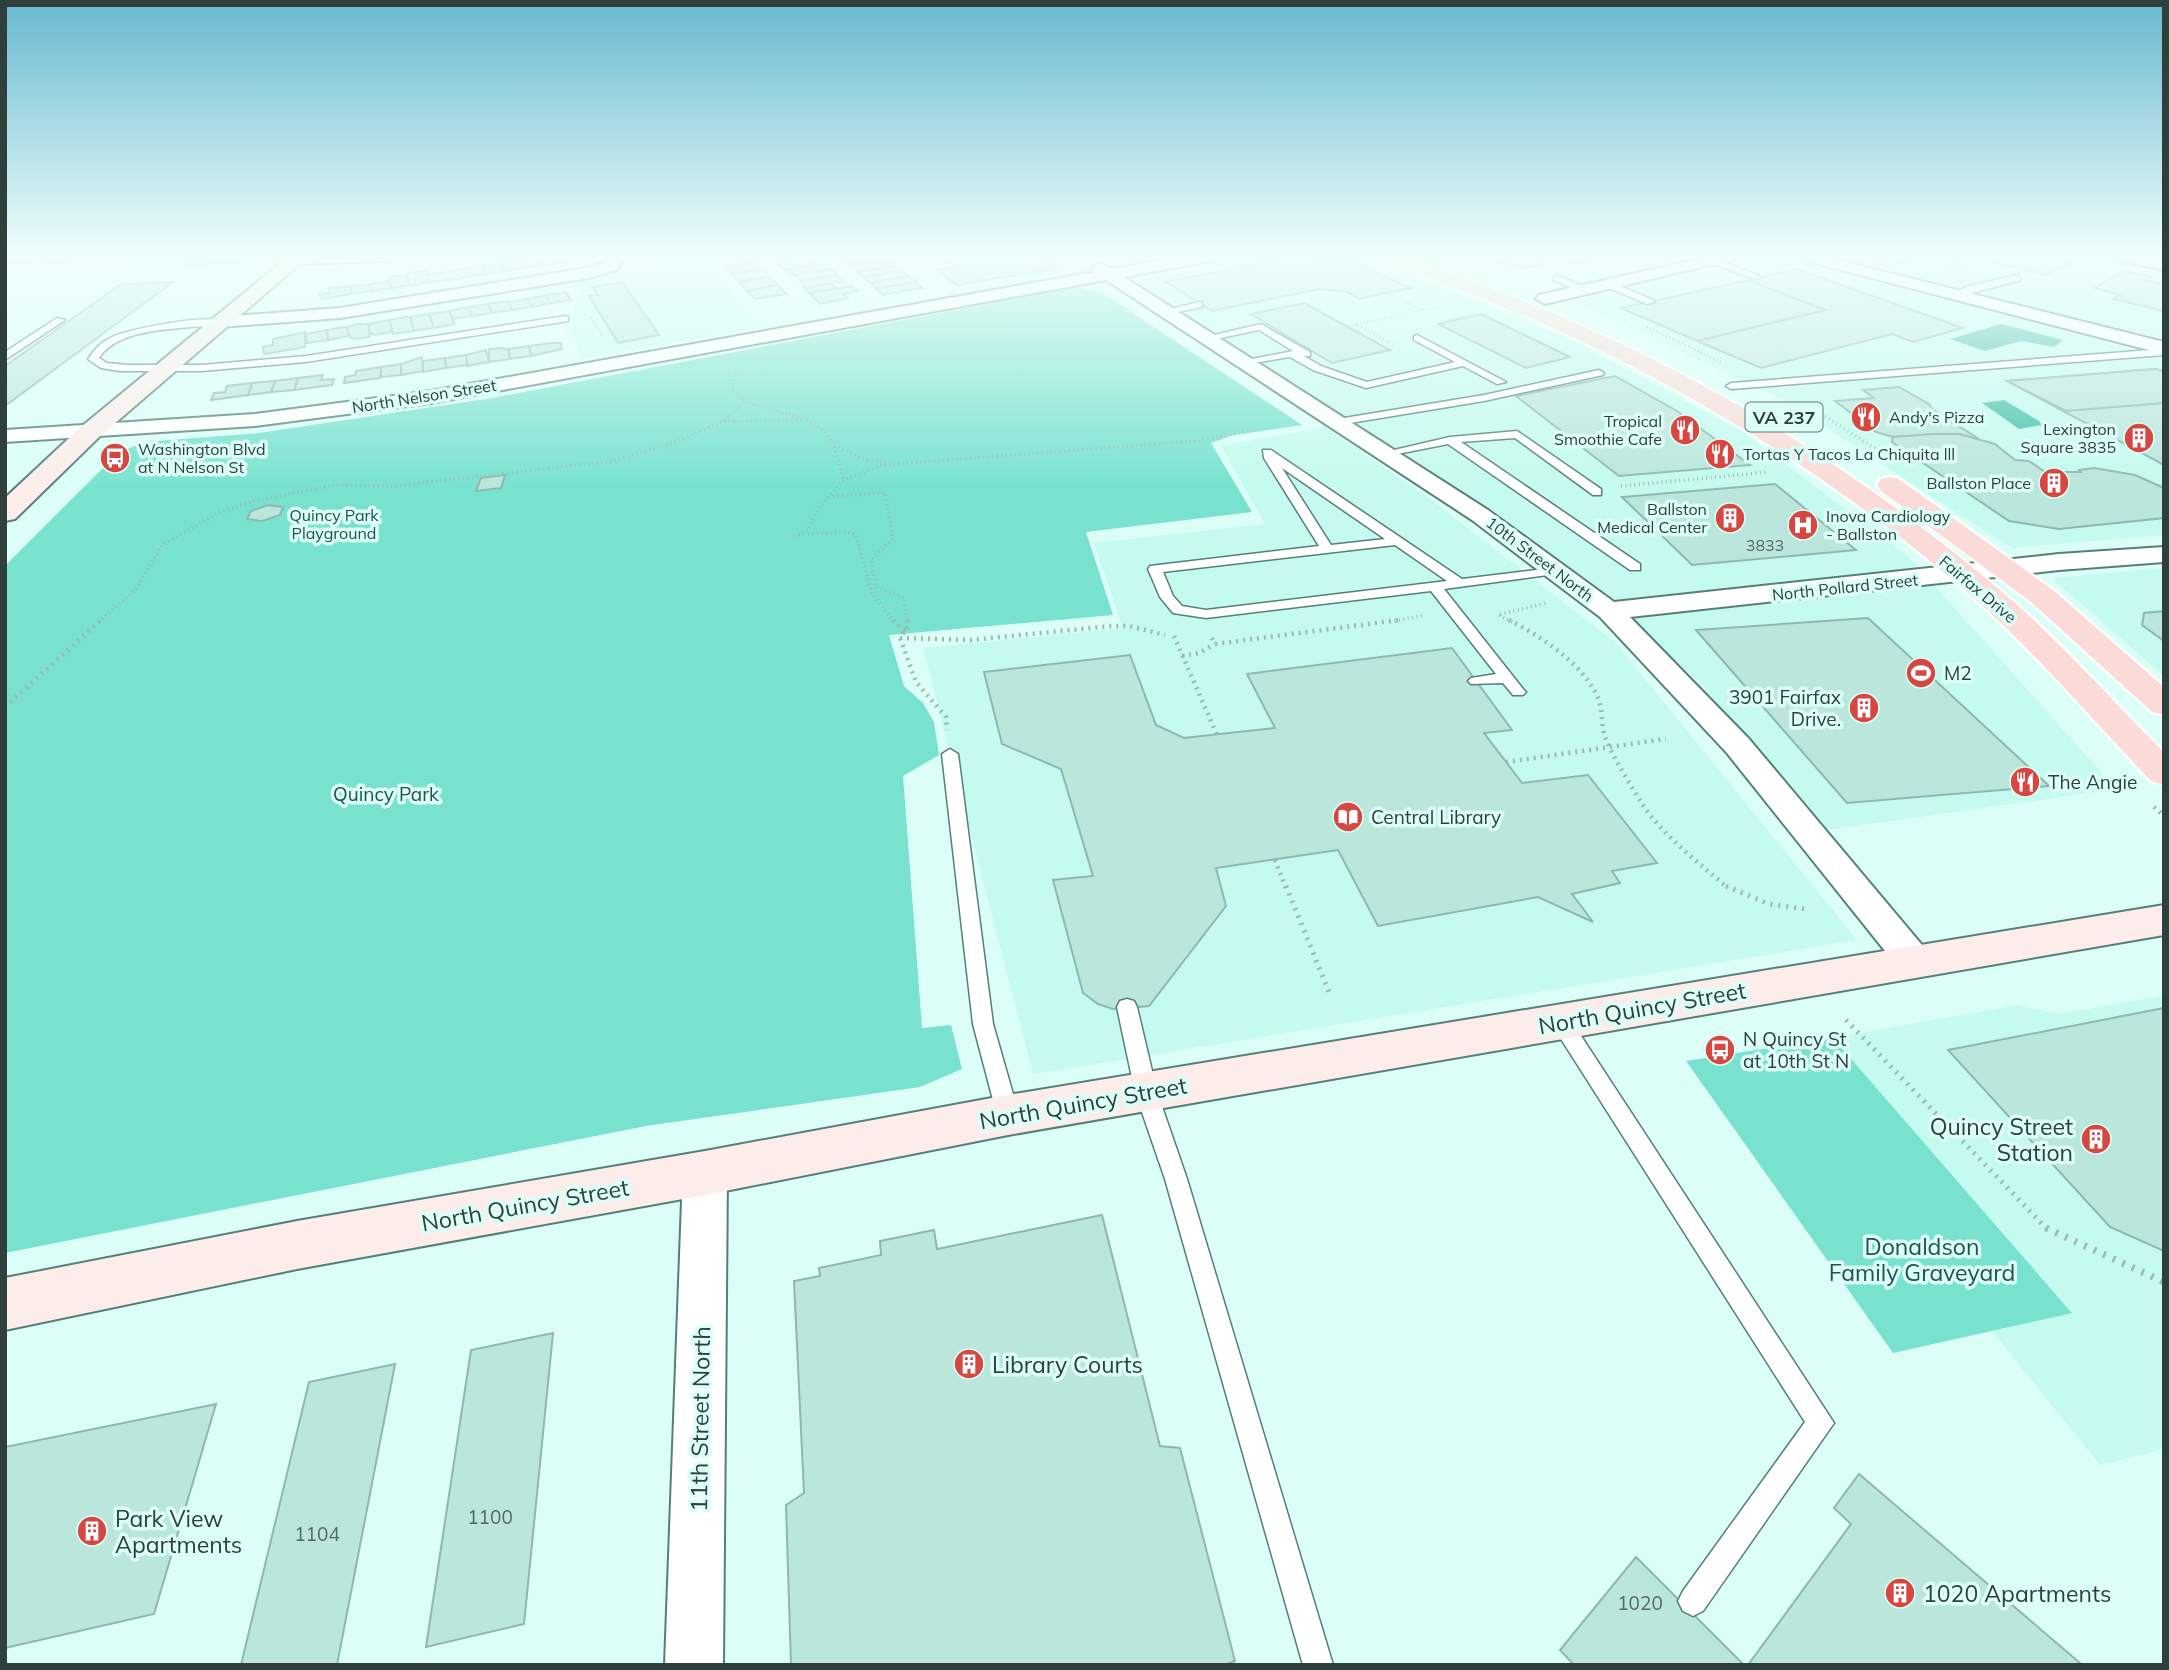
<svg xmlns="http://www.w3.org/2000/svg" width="2169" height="1670" font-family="Mulish,sans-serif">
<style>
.built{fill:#c4faef}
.green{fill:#78e2cf}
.water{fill:#47c0ad}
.building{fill:#bae6dc;stroke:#8db8af;stroke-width:2}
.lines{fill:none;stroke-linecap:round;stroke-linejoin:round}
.service-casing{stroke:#567f77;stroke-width:3}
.minor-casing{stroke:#567f77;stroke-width:4}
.secondary-casing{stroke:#567f77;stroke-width:4}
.primary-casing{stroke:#fff;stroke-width:4}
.path-far4{stroke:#9bb8b2;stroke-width:2.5;stroke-dasharray:1 2.5;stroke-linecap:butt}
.path-far3{stroke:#9bb8b2;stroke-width:3.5;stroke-dasharray:1 3.5;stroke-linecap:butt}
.path-far2{stroke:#9bb8b2;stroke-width:4.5;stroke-dasharray:2 5;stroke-linecap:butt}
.path-far1{stroke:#9bb8b2;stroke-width:5;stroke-dasharray:2 6;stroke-linecap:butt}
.path{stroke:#9bb8b2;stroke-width:7;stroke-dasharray:2.5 8;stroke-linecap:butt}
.service{fill:#fff;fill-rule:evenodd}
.minor{fill:#fff;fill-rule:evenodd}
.secondary{fill:#fcedeb;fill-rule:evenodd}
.primary{fill:#fadbd7;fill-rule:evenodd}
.labels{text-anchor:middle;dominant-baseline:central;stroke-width:7;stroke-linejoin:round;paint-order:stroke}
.far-street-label{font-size:16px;fill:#2e3f3c;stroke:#dbfff7}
.far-poi-label{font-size:16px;fill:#2e3f3c;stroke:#dbfff7;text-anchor:start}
.far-park-label{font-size:16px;fill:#20534b;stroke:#dbfff7}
.number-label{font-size:16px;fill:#516964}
.shield{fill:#dbfff7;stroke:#627974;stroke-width:2}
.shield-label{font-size:18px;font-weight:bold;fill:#2e3f3c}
.poi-label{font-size:19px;fill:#2e3f3c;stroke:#dbfff7;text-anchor:start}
.park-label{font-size:19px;fill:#20534b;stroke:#dbfff7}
.near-number-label{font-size:19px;fill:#516964}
.near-street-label{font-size:23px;fill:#2e3f3c;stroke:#dbfff7}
.near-poi-label{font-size:23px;fill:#2e3f3c;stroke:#dbfff7;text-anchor:start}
.near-park-label{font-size:23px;fill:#20534b;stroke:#dbfff7}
</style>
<rect width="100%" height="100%" fill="#dbfff7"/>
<g class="built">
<polygon points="152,256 279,256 265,267 131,273"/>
<polygon points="1247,256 1364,256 1576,342 1743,432 1910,558 2116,789 1820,831 1701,684 1590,582 1484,504 1128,278"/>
<polygon points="1769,256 1787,256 2164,358 2164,535 2012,548 1781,399 1572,301"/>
<polygon points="1832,256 2091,256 2164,272 2164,340"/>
<polygon points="709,261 763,327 581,359 569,326 581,282"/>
<polygon points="1325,427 1430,499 1615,642 1857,940 1033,1074 923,648 1123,628 1094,543 1265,524 1221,446"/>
<polygon points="2164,568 2164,676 2052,578"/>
<polygon points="2164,996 2164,1449 2100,1465 1991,1330 2072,1312 1833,1038 2017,1005 2059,1014"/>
</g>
<g class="green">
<polygon points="1077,287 1101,292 1302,425 1234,435 1211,443 1252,512 1086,532 1113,615 889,635 904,686 923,703 934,722 939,755 903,776 922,1028 951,1025 962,1069 920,1087 646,1126 5,1253 5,566 118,453 144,442 259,433 492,398"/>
<polygon points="1833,1038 2072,1313 1893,1353 1686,1061"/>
</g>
<g class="water">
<polygon points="2001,324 2063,340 2054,347 2021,341 1985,351 1950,339"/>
<polygon points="2004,400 2039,421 2042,425 2019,429 1982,403"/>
</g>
<g class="building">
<polygon points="5,256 39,256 29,263 5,264"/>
<polygon points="54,256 89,256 83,261 42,263"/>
<polygon points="103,256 139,256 97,260"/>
<polygon points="197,256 250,256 243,262 186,265"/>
<polygon points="545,256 566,258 568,262 540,266 536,258"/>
<polygon points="872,256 884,256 889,260 851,266 845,260"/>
<polygon points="943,256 1039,256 1057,268 957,285 937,270 958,267 942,259 946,258"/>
<polygon points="1301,256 1312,261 1336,263 1352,261 1410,288 1359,299 1347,292 1320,289 1212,311 1166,282"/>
<polygon points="1475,256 1528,256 1542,264 1524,268"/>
<polygon points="1556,256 1614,256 1578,264"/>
<polygon points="1858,256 1931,256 1890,266"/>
<polygon points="1966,256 2062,256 2072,263 2047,275"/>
<polygon points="534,257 540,266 522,268 518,261"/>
<polygon points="805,257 813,265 784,270 776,262"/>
<polygon points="889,260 895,266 858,272 851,266"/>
<polygon points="518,261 522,268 512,270 504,271 500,264"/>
<polygon points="755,262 762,269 732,274 725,266"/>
<polygon points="500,264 504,271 494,273 486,274 482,266"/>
<polygon points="824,264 830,269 793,275 788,269"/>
<polygon points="482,266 486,274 467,277 464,269"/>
<polygon points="895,266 901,271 863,277 858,272"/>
<polygon points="464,269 467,277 457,279 448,280 445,272"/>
<polygon points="762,269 769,277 739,282 732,274"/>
<polygon points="831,269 837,275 801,281 794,275"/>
<polygon points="1796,269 1963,328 1913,342 1892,334 1761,368 1697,341 1825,310 1748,280"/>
<polygon points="426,271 430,282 410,286 407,273"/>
<polygon points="901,271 908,276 870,283 863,277"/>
<polygon points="2123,271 2150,277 2145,280 2164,284 2164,311 2113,299 2120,295 2095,288"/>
<polygon points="445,272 448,280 430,282 427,275"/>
<polygon points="405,275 410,285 391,288 389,277"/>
<polygon points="836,275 843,281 806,288 800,281"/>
<polygon points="909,276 916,282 877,289 871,283"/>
<polygon points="769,277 778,285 747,291 739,282"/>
<polygon points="1748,280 1825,310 1697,341 1621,308"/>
<polygon points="388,281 391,288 371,291 369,284"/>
<polygon points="173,282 5,406 5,366 121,284"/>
<polygon points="625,282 623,283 659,335 618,343 589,296 598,295 593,287"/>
<polygon points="915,282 922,288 883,295 876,289"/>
<polygon points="831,283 837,288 809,293 804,288"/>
<polygon points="369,284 372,291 352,294 350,286"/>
<polygon points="778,285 786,294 755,299 747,291"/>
<polygon points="350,286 352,294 321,299 320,295 330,293 329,288"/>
<polygon points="852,286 858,291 843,294 848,298 820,304 809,293"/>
<polygon points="566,292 571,300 551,303 546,295"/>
<polygon points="543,296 546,296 551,303 532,307 527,299"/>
<polygon points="527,299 532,307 512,310 508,302"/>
<polygon points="508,301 512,310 492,313 488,304"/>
<polygon points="1304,303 1348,327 1390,350 1332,363 1251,314"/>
<polygon points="488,304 492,313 472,316 469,307"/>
<polygon points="469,307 472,316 453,319 449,311"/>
<polygon points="449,311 455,324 434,328 429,314"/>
<polygon points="429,314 434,328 414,331 410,317"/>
<polygon points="1481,314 1570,357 1526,368 1438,324"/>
<polygon points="406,317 410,317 414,331 393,334 389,320"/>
<polygon points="389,320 392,332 374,335 370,333 368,324"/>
<polygon points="358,324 368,324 370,337 353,339 349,336 347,327"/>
<polygon points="344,327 347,327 349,336 328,340 327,330"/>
<polygon points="327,330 328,340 307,343 306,334"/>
<polygon points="305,332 305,347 264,354 263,347 273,345 273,339"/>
<polygon points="551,343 561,343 562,349 531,356 529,346"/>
<polygon points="529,346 531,356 510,359 508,349"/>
<polygon points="501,348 508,349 510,359 489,362 489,349"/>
<polygon points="486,350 489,362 467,366 466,355"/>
<polygon points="466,355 467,365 446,368 445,358"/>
<polygon points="422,357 423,371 401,375 401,364"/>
<polygon points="445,358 446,368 423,372 423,361"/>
<polygon points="401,364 401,375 381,377 381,367"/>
<polygon points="381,367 380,378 344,383 345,377 355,375 356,371"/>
<polygon points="2155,369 2164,371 2164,465 2007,381"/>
<polygon points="2155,369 2164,371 2164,403 2066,411 2007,381"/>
<polygon points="323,375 321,380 334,379 332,385 294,390 298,378"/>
<polygon points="1615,376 1677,411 1750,465 1619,476 1516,396"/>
<polygon points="298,378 294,390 271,392 275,381"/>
<polygon points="275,381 271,392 248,395 252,383"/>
<polygon points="252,383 248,395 211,400 214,393 225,392 227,386"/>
<polygon points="1899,387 1929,404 1932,409 1979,439 1959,434 1893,437 1876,432 1835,401 1874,398 1863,390"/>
<polygon points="1932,434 1959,434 1995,444 2015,460 2029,461 2045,472 2081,472 2079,470 2094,468 2135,475 2164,488 2164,518 2059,529 2009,521 1892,442 1893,437"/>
<polygon points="505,475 501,488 476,491 481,478"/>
<polygon points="1775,484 1856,550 1692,565 1622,497"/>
<polygon points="268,505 283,507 280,515 262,521 247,519 251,511"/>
<polygon points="2164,611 2164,641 2142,625 2144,613"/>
<polygon points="1868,618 2049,786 1847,803 1696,630"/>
<polygon points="1452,648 1512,730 1484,733 1522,783 1588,775 1657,863 1612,871 1620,883 1572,894 1593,922 1538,897 1378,926 1338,850 1216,868 1226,906 1149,1006 1113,1009 1098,1004 1083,993 1053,880 1093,876 1061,769 1002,744 984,672 1130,655 1156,725 1184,738 1275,728 1247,674"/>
<polygon points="2164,1008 2164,1251 2110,1227 1948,1050"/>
<polygon points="1102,1215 1160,1446 1180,1448 1235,1661 1224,1665 791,1665 786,1505 804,1493 794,1281 820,1276 819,1268 881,1255 880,1241 934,1230 937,1249"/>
<polygon points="553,1333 524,1624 426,1647 471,1350"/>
<polygon points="395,1364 337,1665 241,1665 309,1382"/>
<polygon points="216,1404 154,1614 5,1648 5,1447"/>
<polygon points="1859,1474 2080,1663 2079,1665 1748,1665 1851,1524 1834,1508"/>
<polygon points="1636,1557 1744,1665 1574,1665 1560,1650"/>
</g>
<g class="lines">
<g class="service-casing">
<g id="service">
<polygon points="849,256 858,256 860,258 856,261"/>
<polygon points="1163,256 1173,256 1181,261 1174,263"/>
<polygon points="1708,258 1714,258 1762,277 1755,279 1708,262"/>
<polygon points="1556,275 1587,288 1589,290 1581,292 1553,280"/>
<polygon points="2018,275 2021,280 1957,297 1952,294 1969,286"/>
<polygon points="1608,281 1653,300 1655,302 1647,304 1605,286"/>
<polygon points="1199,302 1202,303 1202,307 1164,315 1159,312"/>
<path d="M565,316L568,317V321L306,362L202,371H120L101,368L88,359C95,349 101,342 112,337C129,329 210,313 224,322C215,327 202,326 191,327C161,330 117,331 99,358L107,363L128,365H202L306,356Z"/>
<polygon points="57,318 65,320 5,360 5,352"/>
<polygon points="1261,324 1310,352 1310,356 1304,356 1321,366 1367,382 1455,362 1414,340 1414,336 1417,335 1506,382 1497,384 1463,366 1366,388 1313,370 1290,357 1241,365 1241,361 1293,351 1259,330 1206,341 1201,338"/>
<polygon points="2164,349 2164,355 1731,389 1726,386 1731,383"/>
<polygon points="1599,370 1604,373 1603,375 1484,401 1338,425 1332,422 1338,419 1484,395"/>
<polygon points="1517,431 1601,489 1601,495 1593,495 1515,438 1461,442 1640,564 1640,570 1630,570 1448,444 1387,456 1381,453 1450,437"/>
<path d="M1263,450H1271L1462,579L1560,567L1562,570L1555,574L1444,589L1523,689L1526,692L1523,695H1513L1503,683L1471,684L1468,681L1471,678L1496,674L1431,591L1206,618L1173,613L1160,597L1148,569L1150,566L1319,546L1264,458ZM1282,468L1385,539L1331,545ZM1395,545L1447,581L1206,610L1182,606L1173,596L1163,572Z"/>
<polygon points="950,749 958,754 993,1024 1019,1115 1016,1122 1008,1124 1000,1122 997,1115 973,1024 942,754"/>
<polygon points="1127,999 1134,1001 1137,1007 1157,1092 1187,1179 1333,1665 1303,1665 1165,1179 1135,1092 1117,1007 1120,1001"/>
<polygon points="1561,1014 1568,1016 1834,1423 1703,1611 1693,1616 1683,1611 1678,1601 1683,1591 1805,1422 1554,1028 1551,1022 1554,1016"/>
</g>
</g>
<g class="minor-casing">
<g id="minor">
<polygon points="289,256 394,256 386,261 295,264 287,259"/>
<polygon points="608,256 624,256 617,270 589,278 340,318 219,327 210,322 219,317 340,308 586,268 604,263"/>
<polygon points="1187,256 1219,256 1211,261 1124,277 1488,510 1614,602 2059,554 2164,547 2164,562 2059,570 1630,617 1749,739 1927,951 1932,961 1927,971 1914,975 1901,971 1727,753 1600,617 1472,520 1106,280 431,403 255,426 5,442 5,430 255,414 431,391 1094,272 1091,268 1099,263 1112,269"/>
<polygon points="1711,256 1738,256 1736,259 1545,304 1536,299 1539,295"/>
<polygon points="1797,256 1822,256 2164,342 2164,354 1799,259"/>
<polygon points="705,1154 720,1159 727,1173 723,1665 665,1665 683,1173 690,1159"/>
</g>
</g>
<g class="secondary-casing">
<g id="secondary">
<polygon points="289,256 309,256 99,437 15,519 5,521 5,498 81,427"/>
<polygon points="2117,256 2164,258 2164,270 2119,260"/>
<polygon points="2164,905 2164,935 1008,1135 705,1195 297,1269 5,1330 5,1278 297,1221 705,1151 1008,1095"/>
</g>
</g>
<g class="primary-casing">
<g id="primary">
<path d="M1380,256H1405C1466,279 1528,301 1587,328C1739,396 1879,487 2006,595C2062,643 2111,700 2164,752V785L2151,781C2096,724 2045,663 1987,610C1864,499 1723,408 1573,337C1511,308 1446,285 1382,260Z"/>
<polygon points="1890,477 1899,479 2053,590 2164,687 2164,715 2152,712 2031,602 1881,491 1877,485 1881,479"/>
</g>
</g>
<g class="path-far4">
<polygon points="1942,262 1956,262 1967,267 1957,270 1942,266"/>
<polyline points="1390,294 1422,310"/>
<polyline points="1413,312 1438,307"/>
<polyline points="591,317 602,336"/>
<polyline points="1442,321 1464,316"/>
<polyline points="1357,325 1404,314"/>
<polyline points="1348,327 1357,325 1394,345"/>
<polyline points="1647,327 1721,362"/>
<polyline points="735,369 733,390 745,402 795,416"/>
<polyline points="1807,406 1823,416"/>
<polyline points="729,416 745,402"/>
</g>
<g class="path-far3">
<path d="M789,414C834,427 832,439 844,481"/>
<polyline points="1821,414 1886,455"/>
<polyline points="724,421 805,420"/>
<polyline points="834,446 867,460 888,462"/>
<polyline points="1621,486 1769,472"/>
<polyline points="833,496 885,493 893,539 872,558 875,586 904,598 907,622"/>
<polyline points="808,534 848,532 856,535 872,594 895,622"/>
<polyline points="794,536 808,531 818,509 843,481 880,465 1194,441 1250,431"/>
<polyline points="1843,540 1864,538"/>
<polyline points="99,622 136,589 162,545 218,513 254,501 334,485 393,486 613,461 675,442 724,421 731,414"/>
<polyline points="1390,622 1425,615"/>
<polyline points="1512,622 1498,615 1546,603"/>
</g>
<g class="path-far2">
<polyline points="893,620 905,631"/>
<polyline points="907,620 908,626 900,638 916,682 946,717 947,730"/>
<path d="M1509,620C1542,637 1584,664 1599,700C1603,713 1601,725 1605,737C1613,758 1629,782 1641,802C1660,833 1700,864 1728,888"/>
<polyline points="1174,636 1217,735"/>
<polyline points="900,638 971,640 1111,626 1129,626 1165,635"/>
<polyline points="1212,638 1215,644 1399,620"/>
<polyline points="1182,656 1199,653 1215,644"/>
<polyline points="5,707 101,620"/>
<polyline points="1506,762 1666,739"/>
<polyline points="2154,807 2164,816"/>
<polyline points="1275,860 1286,888"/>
</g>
<g class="path-far1">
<polyline points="1286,886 1331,997"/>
<polyline points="1726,886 1769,904 1805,909"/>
<polyline points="1846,1020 2048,1230"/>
</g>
<polyline class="path" points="2046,1228 2164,1282"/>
<use href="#service" class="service"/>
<use href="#minor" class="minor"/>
<use href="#secondary" class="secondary"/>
<use href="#primary" class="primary"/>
</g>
<linearGradient id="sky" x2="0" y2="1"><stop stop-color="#67b9d0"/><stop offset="0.52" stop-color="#effffb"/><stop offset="1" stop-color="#effffb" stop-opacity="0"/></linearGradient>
<rect width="2169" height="489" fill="url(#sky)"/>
<defs>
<g id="restaurant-disc" transform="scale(1.575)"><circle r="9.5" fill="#d64742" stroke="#dbfff7"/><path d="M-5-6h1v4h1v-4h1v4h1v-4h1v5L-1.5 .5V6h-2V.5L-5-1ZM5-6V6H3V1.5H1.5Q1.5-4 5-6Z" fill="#fff"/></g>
<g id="building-disc" transform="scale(1.575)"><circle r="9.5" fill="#d64742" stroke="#dbfff7"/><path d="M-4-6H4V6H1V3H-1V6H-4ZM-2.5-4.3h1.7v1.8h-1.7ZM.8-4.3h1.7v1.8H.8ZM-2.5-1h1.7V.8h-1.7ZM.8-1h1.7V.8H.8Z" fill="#fff"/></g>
<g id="bus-disc" transform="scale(1.575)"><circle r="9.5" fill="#d64742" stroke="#dbfff7"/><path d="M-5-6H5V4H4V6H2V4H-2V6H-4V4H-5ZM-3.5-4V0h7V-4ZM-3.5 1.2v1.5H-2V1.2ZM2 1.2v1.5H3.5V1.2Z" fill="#fff"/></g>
<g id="hospital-disc" transform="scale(1.575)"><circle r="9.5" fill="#d64742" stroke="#dbfff7"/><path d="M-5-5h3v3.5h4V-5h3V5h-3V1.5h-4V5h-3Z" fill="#fff"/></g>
<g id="stadium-disc" transform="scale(1.575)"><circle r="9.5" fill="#d64742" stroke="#dbfff7"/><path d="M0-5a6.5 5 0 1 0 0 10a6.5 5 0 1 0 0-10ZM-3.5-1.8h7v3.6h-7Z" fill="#fff"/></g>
<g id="library-disc" transform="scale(1.575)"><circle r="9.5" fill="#d64742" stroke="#dbfff7"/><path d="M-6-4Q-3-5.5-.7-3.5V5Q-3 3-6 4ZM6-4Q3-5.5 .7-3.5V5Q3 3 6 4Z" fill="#fff"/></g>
</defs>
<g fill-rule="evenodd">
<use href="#restaurant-disc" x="1866" y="417"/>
<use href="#restaurant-disc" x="1685" y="430"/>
<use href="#building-disc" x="2139" y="438"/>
<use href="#restaurant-disc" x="1720" y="454"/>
<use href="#bus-disc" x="115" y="458"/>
<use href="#building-disc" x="2054" y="483"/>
<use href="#building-disc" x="1730" y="518"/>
<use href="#hospital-disc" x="1803" y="525"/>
<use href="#stadium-disc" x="1921" y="673"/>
<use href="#building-disc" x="1864" y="708"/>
<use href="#restaurant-disc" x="2025" y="782"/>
<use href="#library-disc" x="1348" y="817"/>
<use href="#bus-disc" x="1720" y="1050"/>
<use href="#building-disc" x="2096" y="1139"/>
<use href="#building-disc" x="969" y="1364"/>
<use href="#building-disc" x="92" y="1531"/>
<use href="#building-disc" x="1900" y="1593"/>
</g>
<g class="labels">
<g class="far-street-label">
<text transform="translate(424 396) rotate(-9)">North Nelson Street</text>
<text transform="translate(1540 559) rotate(37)">10th Street North</text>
<text transform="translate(1845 587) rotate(-6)">North Pollard Street</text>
<text transform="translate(1978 589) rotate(40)">Fairfax Drive</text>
</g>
<g class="far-poi-label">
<text x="1889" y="417">Andy's Pizza</text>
<text x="1662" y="421" text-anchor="end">Tropical<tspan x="1662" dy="18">Smoothie Cafe</tspan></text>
<text x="2116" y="429" text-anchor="end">Lexington<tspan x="2116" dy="18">Square 3835</tspan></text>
<text x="138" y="449">Washington Blvd<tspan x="138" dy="18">at N Nelson St</tspan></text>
<text x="1743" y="454">Tortas Y Tacos La Chiquita lll</text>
<text x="2031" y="483" text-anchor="end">Ballston Place</text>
<text x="1707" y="509" text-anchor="end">Ballston<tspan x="1707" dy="18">Medical Center</tspan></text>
<text x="1826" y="516">Inova Cardiology<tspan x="1826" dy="18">- Ballston</tspan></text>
</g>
<g class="far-park-label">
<text x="334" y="515">Quincy Park<tspan x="334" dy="18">Playground</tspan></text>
</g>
<g class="number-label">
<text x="1765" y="545">3833</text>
</g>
<rect class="shield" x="1745.5" y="402.5" width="77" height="29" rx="5"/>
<g class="shield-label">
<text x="1784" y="417">VA 237</text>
</g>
<g class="poi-label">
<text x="1944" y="673">M2</text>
<text x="1841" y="697" text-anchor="end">3901 Fairfax<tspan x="1841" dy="22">Drive.</tspan></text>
<text x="2048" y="782">The Angie</text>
<text x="1371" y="817">Central Library</text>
<text x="1743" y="1039">N Quincy St<tspan x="1743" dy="22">at 10th St N</tspan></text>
</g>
<g class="park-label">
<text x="386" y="794">Quincy Park</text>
</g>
<g class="near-number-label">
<text x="490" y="1517">1100</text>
<text x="317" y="1534">1104</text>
<text x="1640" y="1603">1020</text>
</g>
<g class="near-street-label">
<text transform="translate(1642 1008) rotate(-10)">North Quincy Street</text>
<text transform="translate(1083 1103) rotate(-10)">North Quincy Street</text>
<text transform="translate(525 1205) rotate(-10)">North Quincy Street</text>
<text transform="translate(700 1419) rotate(-89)">11th Street North</text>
</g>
<g class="near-poi-label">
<text x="2073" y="1126" text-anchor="end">Quincy Street<tspan x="2073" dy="26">Station</tspan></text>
<text x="992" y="1364">Library Courts</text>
<text x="115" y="1518">Park View<tspan x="115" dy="26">Apartments</tspan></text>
<text x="1923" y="1593">1020 Apartments</text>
</g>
<g class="near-park-label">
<text x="1922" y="1246">Donaldson<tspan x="1922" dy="26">Family Graveyard</tspan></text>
</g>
</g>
<rect width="2169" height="1670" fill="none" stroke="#2e3f3c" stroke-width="14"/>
</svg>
